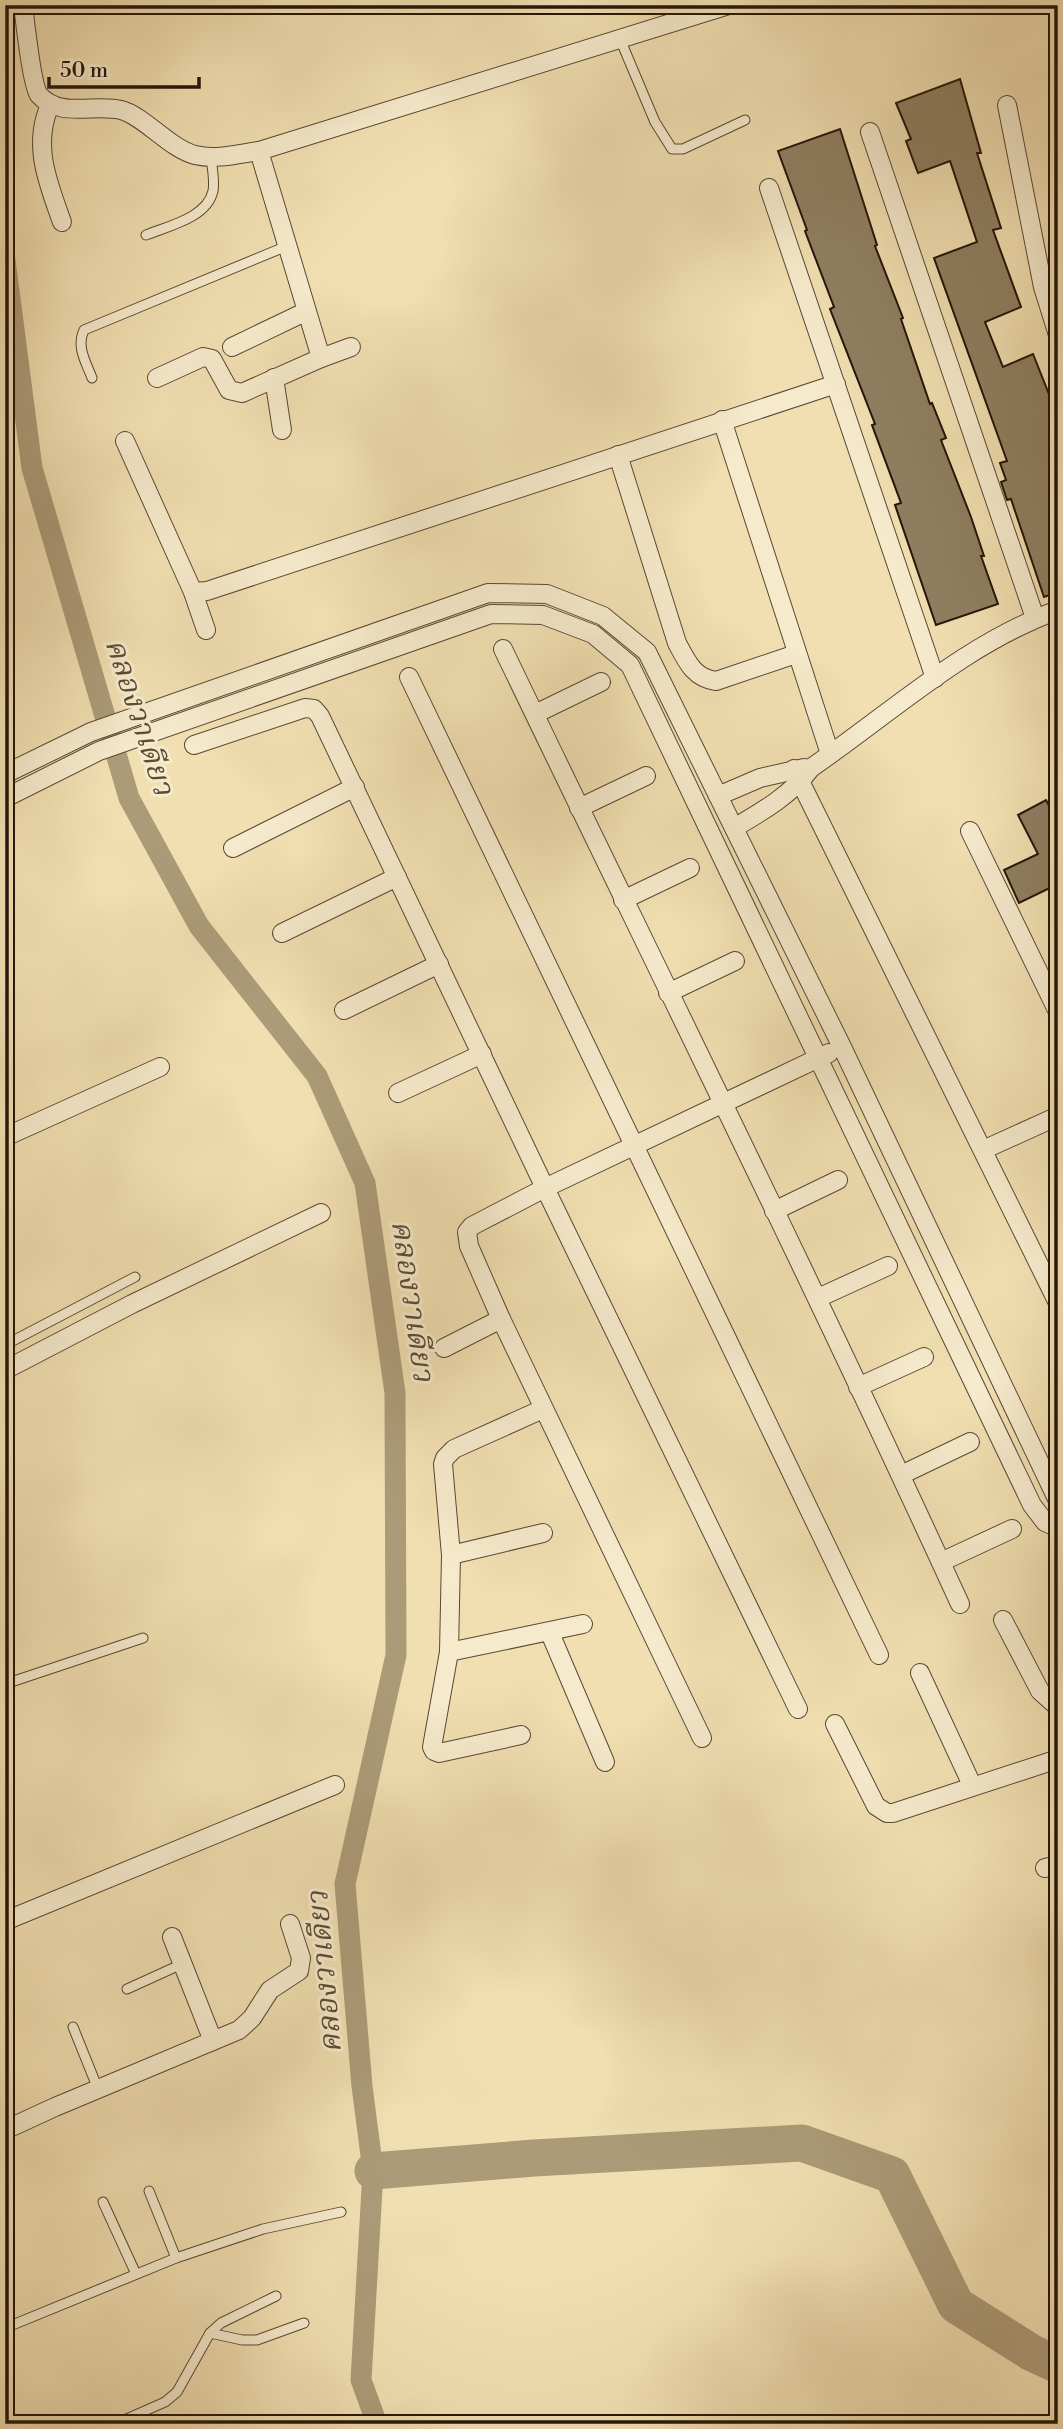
<svg xmlns="http://www.w3.org/2000/svg" width="1063" height="2429" font-family="'Libre Bodoni','Noto Serif Thai',serif">
<style>
.lines{fill:none;stroke-linecap:round;stroke-linejoin:round}
.canal{stroke:#ac9b78;stroke-width:21}
.river{stroke:#ac9b78;stroke-width:37}
.building{fill:#8f7f61;stroke:#25160a;stroke-width:2}
.lane-casing{stroke:#584834;stroke-width:11}
.street-casing{stroke:#584834;stroke-width:20}
.lane{stroke:#f6eacc;stroke-width:9}
.street{stroke:#f6eacc;stroke-width:18}
.labels{text-anchor:middle;dominant-baseline:central;stroke-width:6;stroke-linejoin:round;paint-order:stroke}
.water-label{font-size:30px;font-style:italic;fill:#5b4b36;stroke:#f6eacc}
</style>
<rect width="100%" height="100%" fill="#f1dfb1"/>
<filter id="stains"><feTurbulence type="fractalNoise" baseFrequency=".00286" numOctaves="4"/><feColorMatrix values="0 0 0 0 .2 0 0 0 0 .09 0 0 0 0 .02 0 0 0 .5 -.17"/></filter>
<radialGradient id="worn" r=".72"><stop offset=".6" stop-color="#630" stop-opacity="0"/><stop offset="1" stop-color="#630" stop-opacity=".3"/></radialGradient>
<g class="lines">
<polyline class="canal" points="5,260 32,468 129,798 199,926 317,1076 365,1183 395,1393 396,1655 345,1884 362,2086 373,2171 361,2380 377,2424"/>
<polyline class="river" points="373,2171 534,2158 802,2143 892,2175 956,2305 1032,2353 1058,2365"/>
</g>
<g class="building">
<polygon points="960,79 981,153 977,153 1001,228 993,230 1021,307 985,322 1003,367 1033,354 1058,417 1058,592 1044,597 1011,499 1007,500 1001,482 1006,480 1000,463 1007,461 934,258 977,242 950,161 918,173 906,141 911,139 896,103"/>
<polygon points="840,129 877,245 875,246 903,318 901,319 930,404 932,403 946,438 941,440 971,517 984,556 981,556 998,604 936,625 895,505 901,503 872,425 875,424 830,309 834,307 805,231 807,230 778,151"/>
<polygon points="1046,800 1058,822 1058,884 1019,903 1004,870 1038,854 1018,815"/>
</g>
<g class="lines">
<g class="lane-casing">
<g id="lane">
<polyline points="620,39 655,122 672,149 683,149 745,120"/>
<path d="M146,235C168,226 207,218 213,191C215,181 212,168 211,157"/>
<path d="M92,378C86,362 76,347 84,330L287,246"/>
<polyline points="5,1345 135,1277"/>
<polyline points="5,1684 143,1638"/>
<polyline points="127,1989 182,1964"/>
<polyline points="73,2027 98,2089"/>
<polyline points="149,2191 176,2258"/>
<polyline points="103,2202 136,2274"/>
<polyline points="5,2328 176,2258 263,2229 341,2212"/>
<polyline points="210,2333 242,2340 257,2340 304,2323"/>
<polyline points="115,2424 165,2402 177,2392 210,2333 221,2323 276,2296"/>
</g>
</g>
<g class="street-casing">
<g id="street">
<path d="M23,5C25,21 32,86 39,95C61,119 94,103 121,110C144,116 169,148 195,155C216,160 238,154 259,151L729,5"/>
<path d="M50,105C32,145 48,183 62,222"/>
<polyline points="1007,105 1043,287 1058,335"/>
<polyline points="870,132 1035,618"/>
<polyline points="769,188 935,678"/>
<polyline points="232,347 305,312"/>
<polyline points="321,358 351,347"/>
<polyline points="157,378 203,357 212,359 229,390 242,393 321,358 259,151"/>
<polyline points="274,378 282,430"/>
<polyline points="722,420 830,754"/>
<polyline points="125,441 193,592 206,630"/>
<path d="M618,455L677,643C687,662 694,678 716,681L796,654"/>
<polyline points="193,592 207,591 836,384"/>
<path d="M503,649C656,967 813,1283 960,1604"/>
<polyline points="409,677 879,1655"/>
<polyline points="535,714 601,682"/>
<polyline points="194,745 305,708 314,709 320,716 545,1188 798,1709"/>
<polyline points="794,769 1058,1303"/>
<polyline points="5,774 91,732 488,593 547,594 603,616 647,652 842,1047 1058,1501"/>
<polyline points="718,796 760,778 804,768"/>
<polyline points="5,798 99,751 491,614 543,615 593,634 630,665 1032,1505 1045,1522 1058,1528"/>
<polyline points="579,808 646,776"/>
<path d="M734,828C763,811 791,795 811,768C891,713 966,643 1058,610"/>
<polyline points="970,831 1058,1012"/>
<polyline points="233,848 355,787"/>
<polyline points="623,900 690,868"/>
<polyline points="282,933 397,877"/>
<polyline points="668,993 735,961"/>
<polyline points="344,1010 439,964"/>
<polyline points="398,1093 482,1054"/>
<polyline points="5,1137 160,1067"/>
<polyline points="983,1150 1058,1116"/>
<polyline points="774,1211 838,1180"/>
<polyline points="818,1298 888,1266"/>
<polyline points="444,1348 501,1319"/>
<polyline points="5,1370 132,1304 321,1213"/>
<polyline points="858,1387 924,1357"/>
<polyline points="901,1475 970,1442"/>
<polyline points="451,1555 543,1533"/>
<polyline points="941,1562 1012,1529"/>
<polyline points="1003,1620 1040,1691 1058,1707"/>
<polyline points="550,1633 605,1762"/>
<polyline points="449,1652 583,1624"/>
<polyline points="920,1673 972,1785"/>
<polyline points="835,1724 876,1806 887,1813 893,1813 1058,1759"/>
<polyline points="521,1735 439,1753 434,1751 432,1747 449,1652 451,1555 443,1464 445,1458 454,1449 543,1409"/>
<polyline points="702,1738 501,1319 469,1246 467,1232 472,1226 545,1188 829,1053"/>
<polyline points="1045,1868 1058,1865"/>
<polyline points="5,1921 335,1785"/>
<polyline points="172,1937 213,2041"/>
<polyline points="5,2130 55,2107 239,2030 252,2018 270,1990 299,1971 301,1958 290,1924"/>
</g>
</g>
<use href="#lane" class="lane"/>
<use href="#street" class="street"/>
</g>
<g class="labels">
<g class="water-label">
<text transform="translate(139 717) rotate(72)">คลองวาเดียว</text>
<text transform="translate(412 1301) rotate(82)">คลองวาเดียว</text>
<text transform="translate(325 1972) rotate(-95)">คลองวาเดียว</text>
</g>
</g>
<rect width="1063" height="2429" fill="none" stroke="#f1dfb1" stroke-width="28"/>
<rect x="7" y="7" width="1049" height="2415" fill="none" stroke="#25160a" stroke-width="3.5"/>
<rect x="14" y="14" width="1035" height="2401" fill="none" stroke="#25160a" stroke-width="2"/>
<path d="M49 77v10h150v-10" fill="none" stroke="#25160a" stroke-width="3.5"/>
<text x="60" y="77" font-size="21" fill="#25160a" stroke="#f6eacc" stroke-width="5" paint-order="stroke">50 m</text>
<rect width="100%" height="100%" filter="url(#stains)"/>
<rect width="100%" height="100%" fill="url(#worn)"/>
</svg>
